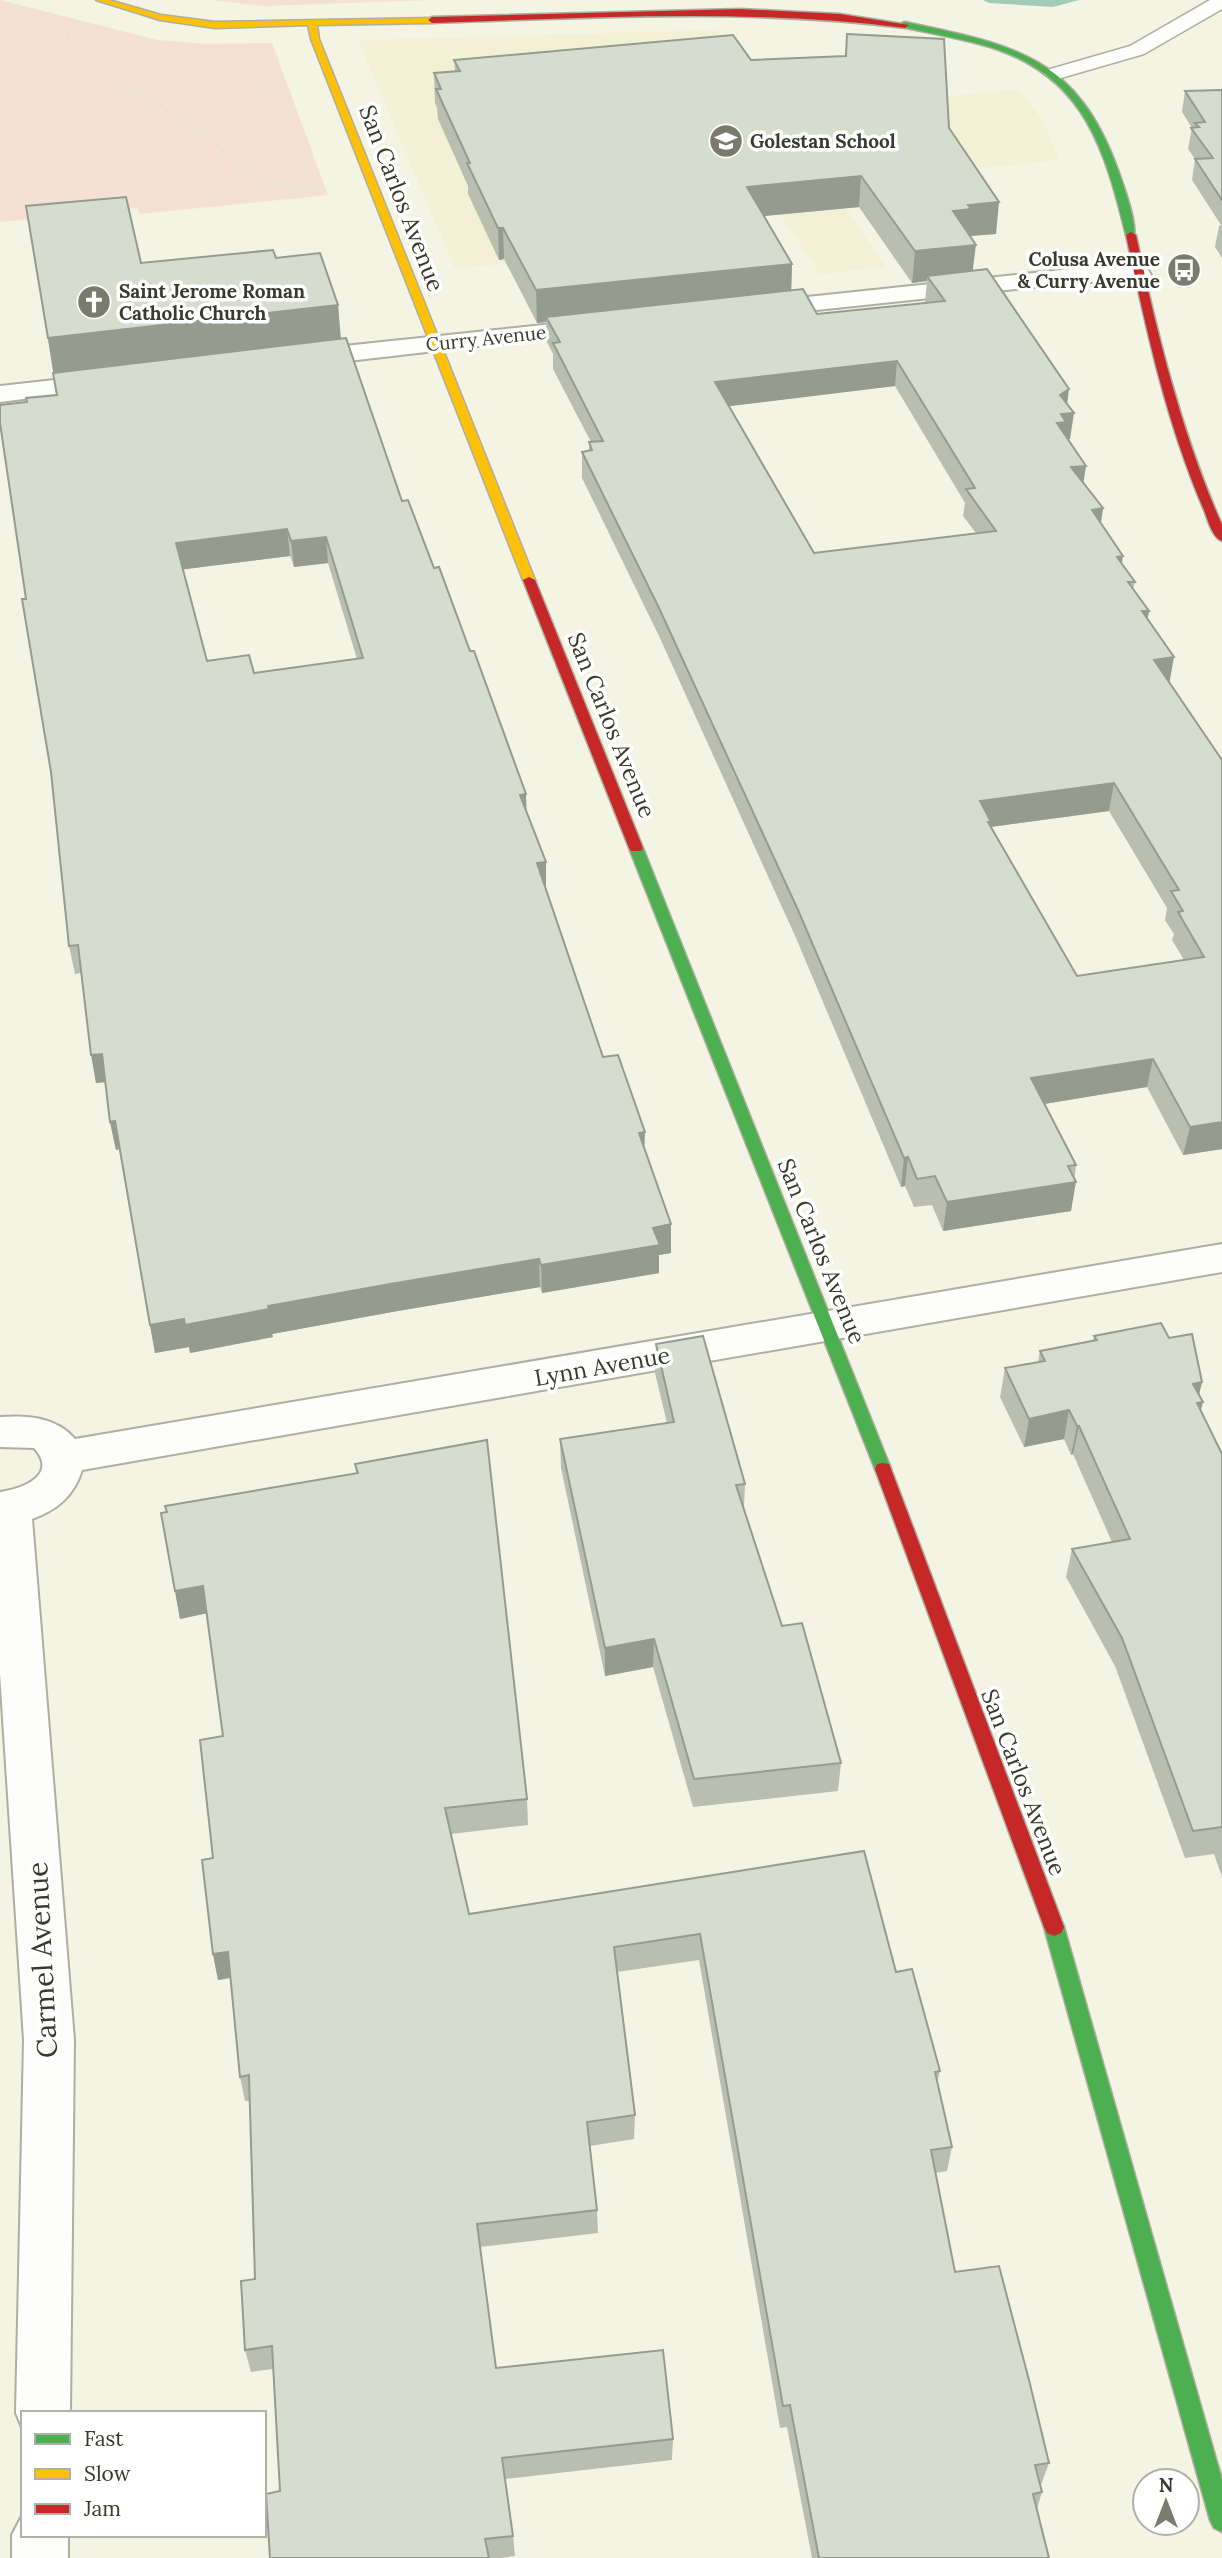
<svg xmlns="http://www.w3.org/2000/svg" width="1222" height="2558" font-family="Lora,serif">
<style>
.built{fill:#f2f1d6}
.green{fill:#f4e1d3}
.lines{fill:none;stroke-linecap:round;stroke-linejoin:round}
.stream{fill:#a4cbb9;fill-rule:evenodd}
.lane-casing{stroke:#aeaea1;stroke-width:3}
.street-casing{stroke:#aeaea1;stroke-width:4}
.fast-casing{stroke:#aeaea1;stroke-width:3}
.slow-casing{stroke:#aeaea1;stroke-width:3}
.jam-casing{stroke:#aeaea1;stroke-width:3}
.path{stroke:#e3e3dd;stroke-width:2.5;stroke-dasharray:3.5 3.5;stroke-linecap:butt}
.lane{fill:#fdfdfb;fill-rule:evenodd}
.street{fill:#fdfdfb;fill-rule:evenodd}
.fast{fill:#4caf50;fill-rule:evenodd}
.slow{fill:#ffc107;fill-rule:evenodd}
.jam{fill:#c62828;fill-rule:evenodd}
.wall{fill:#b9beb1;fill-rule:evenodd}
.shaded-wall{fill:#969b90}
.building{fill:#d7ddce;stroke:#969b90;stroke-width:2;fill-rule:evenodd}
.labels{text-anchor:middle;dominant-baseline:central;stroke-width:7;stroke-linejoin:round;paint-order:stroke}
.far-poi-label{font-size:19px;font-weight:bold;fill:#39392d;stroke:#fff;text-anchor:start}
.far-street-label{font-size:19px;fill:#39392d;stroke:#fff}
.street-label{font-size:23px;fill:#39392d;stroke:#fff}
.near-street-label{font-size:28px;fill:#39392d;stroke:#fff}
</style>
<rect width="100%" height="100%" fill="#f4f4e4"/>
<polygon class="built" points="716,30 772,114 1019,89 1043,121 1059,160 830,185 886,267 820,274 764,190 650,248 455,269 358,40"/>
<g class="green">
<polygon points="0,0 158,40 206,44 272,43 328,195 139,214 138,208 0,222"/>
<polygon points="210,0 432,0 264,6"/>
</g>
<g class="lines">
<polygon class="stream" points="983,0 1079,0 1053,7 989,3"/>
<g class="lane-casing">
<polygon id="lane" points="1210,0 1222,0 1222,9 1144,54 1054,80 1044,74 1047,70 1130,46"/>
</g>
<g class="street-casing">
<g id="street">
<polygon points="1081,268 1139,268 1148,270 1151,275 1148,280 1139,282 1081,282 760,316 751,314 748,309 751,304 760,302"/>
<polygon points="599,319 608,321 611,326 608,331 297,367 288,364 284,359 288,354 297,351"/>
<polygon points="109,374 118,377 122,382 118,387 0,402 0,386"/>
<path d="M1222,1244V1272L82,1470C74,1496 57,1510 32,1519L74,2040L70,2413H23V2430L16,2413L24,2040L0,1673V1492C22,1489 59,1475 34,1448L0,1447V1417C28,1415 56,1417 75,1439Z"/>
<polygon points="23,2514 23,2535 68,2535 68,2558 12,2558 12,2535"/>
</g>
</g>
<g class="fast-casing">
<g id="fast">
<path d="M905,22C1014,45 1077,56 1118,170C1124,187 1137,222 1134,237L1126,235C1105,151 1086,80 996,49C965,39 933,34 902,27V23Z"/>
<polygon points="636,844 643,848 891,1469 889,1474 877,1474 875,1469 629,848"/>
<polygon points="1054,1918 1061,1921 1064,1927 1222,2480 1222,2532 1214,2528 1210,2520 1044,1927 1047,1921"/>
</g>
</g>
<g class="slow-casing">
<polygon id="slow" points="96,0 109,0 161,15 215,22 435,18 436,20 432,23 317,25 319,39 535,580 533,582 525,582 523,580 311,39 308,25 215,28 160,20"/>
</g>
<g class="jam-casing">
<g id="jam">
<path d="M740,9L840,14L909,25L905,28C747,8 591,18 432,23L428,20L432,17Z"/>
<path d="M1131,232L1136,235C1157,334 1181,432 1222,525V541C1212,537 1208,520 1204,510C1166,422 1146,328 1126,235Z"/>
<polygon points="529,577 535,580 643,848 641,851 631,851 629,848 523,580"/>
<polygon points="883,1463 889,1464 891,1469 1064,1927 1061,1933 1054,1936 1047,1933 1044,1927 875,1469 877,1464"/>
</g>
</g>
<g class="path">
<polyline points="68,32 69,55 152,99 232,157 243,172 267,182 325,192"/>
<polyline points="230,72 287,95"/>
</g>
<use href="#lane" class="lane"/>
<use href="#street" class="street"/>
<use href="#fast" class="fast"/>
<use href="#slow" class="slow"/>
<use href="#jam" class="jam"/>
</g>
<g class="wall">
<path d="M847,34L949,128L996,234L970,236L973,271L1067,404L1070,439H1068L1083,483L1103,508L1101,523L1122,564L1135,582L1133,589L1149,611L1147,619L1169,682L1222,760V1149L1183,1155L1147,1087L1044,1104L1076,1165L1071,1211L943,1231L932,1205L914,1207L905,1186L901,1187L796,938L659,636L582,478V452L589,451V442H591L553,369V354L547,342L546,322L537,323L504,259L499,260L468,194V186L438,119L437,108L435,103L434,73L455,71L454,60H751L845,56ZM859,207L912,283L927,281L925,301L926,303L817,314L791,290L792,264L764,216ZM895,386L965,503L963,516L976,533L814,553L729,406ZM1109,811L1167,908L1165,920L1174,934L1172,940L1184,960L1077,976L991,827Z"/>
<polygon points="1222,90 1222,258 1215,247 1219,226 1221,225 1192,180 1195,159 1188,149 1192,128 1182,112 1185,91"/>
<path d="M26,206L141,263L276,258L338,305L341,339L402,501L527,812L546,889L603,1057L644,1148L671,1253L659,1255V1273L542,1293L540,1287L392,1312L272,1334L273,1337L190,1353L189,1347L155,1353L119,1149L116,1150L110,1122L105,1082L96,1083L81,973L75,974L69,946L51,772L26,599L27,402L57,395ZM290,556L294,567L328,563L357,659L254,673L207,661L183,569Z"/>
<polygon points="1094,1336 1169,1338 1202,1382 1199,1394 1201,1411 1222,1454 1222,1877 1214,1854 1185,1858 1115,1666 1066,1577 1072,1549 1112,1542 1073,1454 1071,1455 1064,1439 1024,1447 1000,1397 1005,1368 1038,1362 1040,1351 1093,1341"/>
<polygon points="656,1344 745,1484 744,1508 782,1626 841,1763 838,1791 693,1807 653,1667 605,1676 561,1468 560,1439 667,1423 655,1373"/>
<polygon points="355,1464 527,1799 528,1825 451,1834 469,1914 864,1851 896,1972 940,2071 937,2083 952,2147 947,2171 935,2173 955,2272 1049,2463 1041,2485 1040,2485 1042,2492 1037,2509 1049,2558 812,2558 787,2427 780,2428 699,1960 617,1972 635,2115 634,2139 590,2146 597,2210 598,2233 480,2247 496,2368 673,2439 672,2460 505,2479 513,2536 515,2556 502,2558 270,2558 280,2491 273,2369 251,2372 245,2350 255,2279 250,2101 245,2101 240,2077 231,1978 218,1980 213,1954 213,1858 223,1736 207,1613 180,1619 175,1591 167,1512 356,1474"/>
</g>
<g class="shaded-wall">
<polygon points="861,176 859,207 745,218 747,187"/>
<polygon points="999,202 996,234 969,236 953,211 968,205"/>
<polygon points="498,228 503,228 504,259 499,260"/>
<polygon points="976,245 972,276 927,276 927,281 912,283 915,251"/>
<polygon points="792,264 791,296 546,317 546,322 537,323 536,290"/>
<polygon points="338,305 341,343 54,377 48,338"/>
<polygon points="897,361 895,386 714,408 715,382"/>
<polygon points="1069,389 1066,414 1074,413 1070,439 1064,440 1054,449 1060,395"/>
<polygon points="1086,466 1082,492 1071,467"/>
<polygon points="1103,508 1099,535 1092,510"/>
<polygon points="287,529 290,556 179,570 176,543"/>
<polygon points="326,537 328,563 294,567 291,541"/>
<polygon points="1123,556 1119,583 1117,557"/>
<polygon points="1142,611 1149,611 1144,638"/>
<polygon points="1174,657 1169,685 1154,660"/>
<polygon points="1114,783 1109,811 990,827 980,801"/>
<polygon points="526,794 527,822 520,795"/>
<polygon points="546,862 546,889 537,863"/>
<polygon points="102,1054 107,1082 96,1083 91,1055"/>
<polygon points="1153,1059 1147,1087 1026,1107 1031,1078"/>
<polygon points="115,1121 120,1149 116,1150 110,1122"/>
<polygon points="1222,1122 1222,1149 1183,1155 1190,1127"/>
<polygon points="645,1132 644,1160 639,1133"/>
<polygon points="908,1157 905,1186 901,1187 904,1158"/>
<polygon points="1076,1182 1071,1211 943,1231 947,1202"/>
<polygon points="671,1224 671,1253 659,1255 659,1273 542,1293 541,1265 653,1228"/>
<polygon points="539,1259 540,1287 392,1312 272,1334 273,1337 190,1353 189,1347 155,1353 150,1325"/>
<polygon points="1202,1382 1197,1403 1203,1402 1196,1430 1193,1384"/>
<polygon points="1069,1410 1064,1439 1024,1447 1029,1419"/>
<polygon points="1077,1426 1079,1426 1073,1454 1071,1455"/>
<polygon points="203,1586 208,1613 180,1619 175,1591"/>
<polygon points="654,1639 653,1667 605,1676 605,1648"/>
<polygon points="228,1952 234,1977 218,1980 213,1954"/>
</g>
<g class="building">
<polygon points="847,34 944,39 949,128 999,202 968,205 971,209 953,211 976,245 915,251 861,176 747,187 792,264 536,290 503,228 498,228 467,163 470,163 436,89 441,89 434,73 460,71 454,60 733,35 751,60 846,56"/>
<polygon points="1222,90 1222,200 1195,159 1213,158 1191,128 1199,127 1195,123 1205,122 1185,91"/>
<polygon points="126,197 141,263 273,250 276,258 320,253 338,305 48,338 26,206"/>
<path d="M987,269L1069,389L1060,395L1074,413L1061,414L1066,422L1057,423L1086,466L1071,467L1103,508L1092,510L1123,556L1117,557L1135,582H1128L1149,611H1142L1174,657L1154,660L1222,760V1122L1190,1127L1153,1059L1031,1078L1076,1165L1068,1166L1076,1182L947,1202L935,1176L917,1179L908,1157L904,1158L798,910L659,608L582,452L592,450L589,442L603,441L553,343L560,342L546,317L803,289L817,314L945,301L927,276ZM897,361L975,488L966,489L996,531L814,553L715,382ZM1114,783L1179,890L1171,891L1183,911L1178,912L1204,957L1077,976L988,822H991L980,801Z"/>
<path d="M346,338L402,501L408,500L434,568L439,567L470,651H474L526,794L520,795L546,862L537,863L603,1057L618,1055L645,1132L639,1133L671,1224L653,1228L660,1245L541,1265L539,1259L390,1284L268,1306L269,1309L185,1325L184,1319L150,1325L115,1121L110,1122L102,1054L91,1055L78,945L69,946L51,772L22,599H26L0,423V405L27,402L26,398L57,395L53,373ZM287,529L291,541L326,537L363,658L254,673L249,655L207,661L176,543Z"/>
<polygon points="1161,1323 1169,1338 1192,1334 1202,1382 1193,1384 1203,1402 1197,1403 1222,1454 1222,1827 1193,1831 1122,1638 1072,1549 1130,1539 1079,1426 1077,1426 1069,1410 1029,1419 1005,1368 1045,1361 1040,1351 1097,1340 1094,1336"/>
<polygon points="703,1336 745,1484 736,1485 782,1626 802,1623 841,1763 694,1779 654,1639 605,1648 560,1439 674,1422 656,1344"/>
<polygon points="487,1440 527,1799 445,1808 469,1914 864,1851 896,1972 912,1969 940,2071 935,2072 952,2147 931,2150 955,2272 999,2266 1030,2384 1049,2463 1035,2465 1042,2492 1033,2494 1049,2558 819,2558 790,2405 783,2406 700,1934 614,1947 635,2115 587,2122 597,2210 477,2224 496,2368 663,2350 673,2439 502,2458 513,2536 485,2539 489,2558 270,2558 266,2494 280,2491 272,2346 245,2350 241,2281 255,2279 249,2075 240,2077 228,1952 213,1954 202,1860 213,1858 200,1740 223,1736 203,1586 175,1591 161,1513 167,1512 165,1506 358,1473 355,1464"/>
</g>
<defs>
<g id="school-disc" transform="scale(1.75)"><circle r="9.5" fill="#7a7a6d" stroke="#fff"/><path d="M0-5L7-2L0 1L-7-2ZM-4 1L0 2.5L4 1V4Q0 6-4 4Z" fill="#fff"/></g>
<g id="bus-disc" transform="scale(1.75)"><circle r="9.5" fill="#7a7a6d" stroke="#fff"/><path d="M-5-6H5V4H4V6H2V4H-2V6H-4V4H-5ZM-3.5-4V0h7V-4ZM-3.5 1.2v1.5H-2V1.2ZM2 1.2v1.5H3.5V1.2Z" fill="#fff"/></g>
<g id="church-disc" transform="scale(1.75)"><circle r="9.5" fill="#7a7a6d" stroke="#fff"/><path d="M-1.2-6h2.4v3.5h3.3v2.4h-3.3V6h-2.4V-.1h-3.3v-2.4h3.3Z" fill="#fff"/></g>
</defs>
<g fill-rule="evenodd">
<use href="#school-disc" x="726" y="141"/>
<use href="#bus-disc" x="1184" y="270"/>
<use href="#church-disc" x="94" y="302"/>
</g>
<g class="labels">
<g class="far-poi-label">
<text x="750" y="141">Golestan School</text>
<text x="1160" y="259" text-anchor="end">Colusa Avenue<tspan x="1160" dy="22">&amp; Curry Avenue</tspan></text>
<text x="119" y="291">Saint Jerome Roman<tspan x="119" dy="22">Catholic Church</tspan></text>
</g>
<g class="far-street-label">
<text transform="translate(486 338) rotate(-6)">Curry Avenue</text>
</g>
<g class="street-label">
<text transform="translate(402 198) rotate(69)">San Carlos Avenue</text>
<text transform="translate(612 725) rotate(68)">San Carlos Avenue</text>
<text transform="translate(822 1251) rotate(68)">San Carlos Avenue</text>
<text transform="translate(602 1366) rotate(-10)">Lynn Avenue</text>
<text transform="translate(1024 1782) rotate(69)">San Carlos Avenue</text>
</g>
<g class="near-street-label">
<text transform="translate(42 1960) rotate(-93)">Carmel Avenue</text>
</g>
</g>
<rect x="21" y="2411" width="245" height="126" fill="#ffffff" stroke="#b0b0ab" stroke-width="2"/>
<rect x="35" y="2434" width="35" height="10" fill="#4caf50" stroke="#b0b0ab" stroke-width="2"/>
<text x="84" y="2446" font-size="21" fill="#39392d">Fast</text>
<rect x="35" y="2469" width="35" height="10" fill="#ffc107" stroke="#b0b0ab" stroke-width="2"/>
<text x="84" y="2481" font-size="21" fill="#39392d">Slow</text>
<rect x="35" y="2504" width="35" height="10" fill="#c62828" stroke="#b0b0ab" stroke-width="2"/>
<text x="84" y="2516" font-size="21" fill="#39392d">Jam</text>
<g transform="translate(1166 2502)"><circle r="33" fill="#ffffff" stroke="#b0b0ab" stroke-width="2"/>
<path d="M0-5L12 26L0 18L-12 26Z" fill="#7a7a6d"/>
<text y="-10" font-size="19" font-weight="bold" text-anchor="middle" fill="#39392d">N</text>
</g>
</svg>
